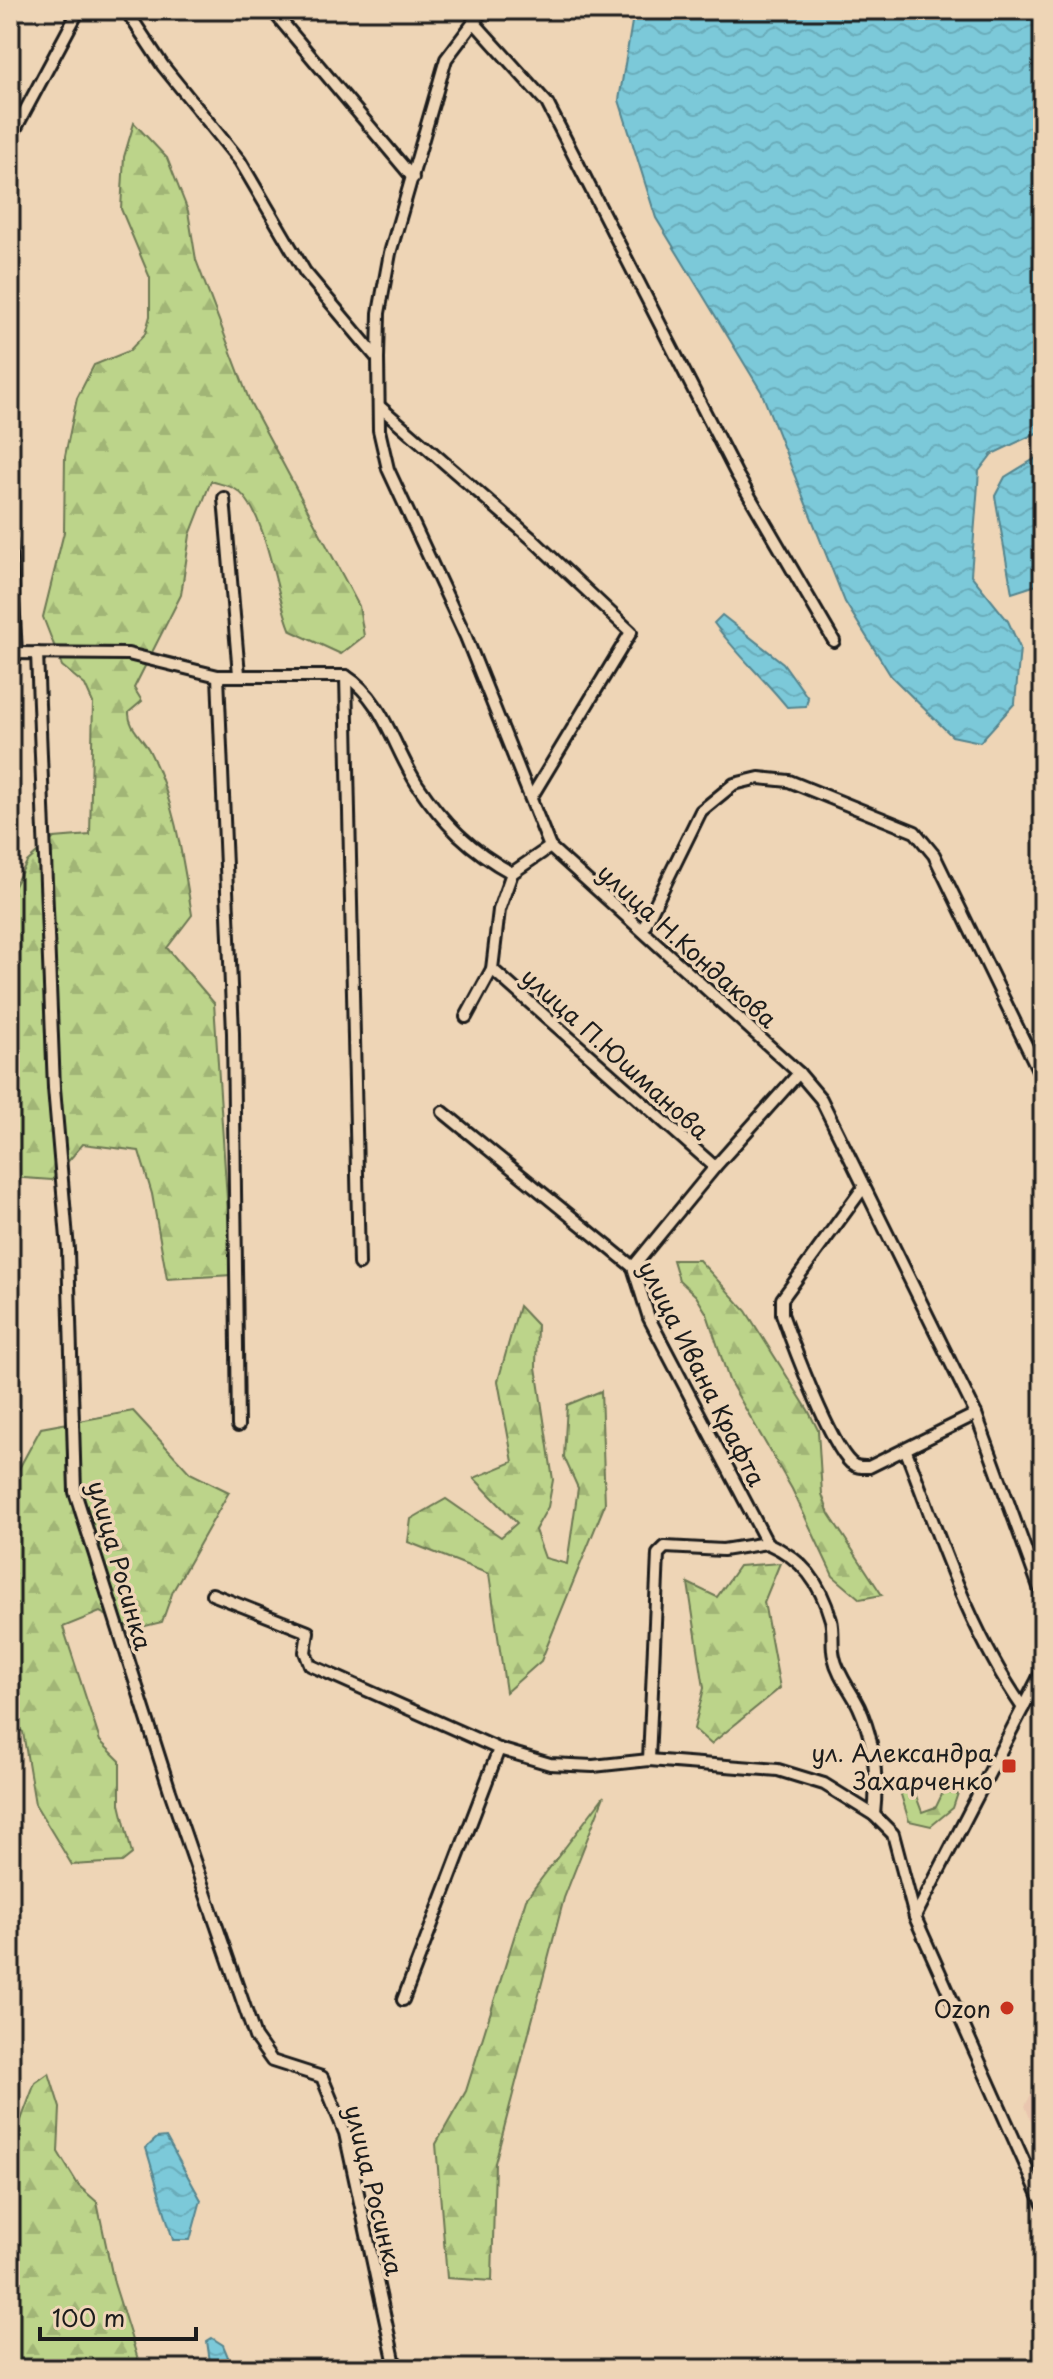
<svg xmlns="http://www.w3.org/2000/svg" width="1053" height="2379" font-family="'Playpen Sans',sans-serif">
<style>
.built{fill:#e9c6af}
.forest{fill:url(#forest-firs);stroke:#6c7853;stroke-width:2}
.water{fill:url(#water-waves);stroke:#55848d;stroke-width:2}
.lines{fill:none;stroke-linecap:round;stroke-linejoin:round}
.minor-casing{stroke:#1c1c1c;stroke-width:16}
.minor{stroke:#eed5b6;stroke-width:10}
.poi-dot{fill:#c8321e;stroke:#eed5b6;stroke-width:3}
.labels{text-anchor:middle;dominant-baseline:central;stroke-width:7;stroke-linejoin:round;paint-order:stroke}
.street-label{font-size:24px;fill:#1c1c1c;stroke:#eed5b6}
.poi-label{font-size:24px;fill:#1c1c1c;stroke:#eed5b6;text-anchor:end}
</style>
<defs>
<pattern id="forest-firs" width="22" height="20" patternUnits="userSpaceOnUse" patternTransform="scale(2)"><rect width="22" height="20" fill="#bcd48a"/><path d="M5 1l3.5 6h-7zM16 11l3.5 6h-7z" fill="#a1b576"/></pattern>
<pattern id="water-waves" width="16" height="10" patternUnits="userSpaceOnUse" patternTransform="scale(2)"><rect width="16" height="10" fill="#7bc9d9"/><path d="M0 5q4-4 8 0t8 0" fill="none" stroke="#6aacba"/></pattern>
</defs>
<rect width="100%" height="100%" fill="#eed5b6"/>
<filter id="ink" filterUnits="userSpaceOnUse"><feTurbulence type="fractalNoise" baseFrequency=".0125" numOctaves="2"/><feDisplacementMap in="SourceGraphic" scale="16" xChannelSelector="R" yChannelSelector="G"/><feConvolveMatrix kernelMatrix="1 2 1 2 8 2 1 2 1" color-interpolation-filters="sRGB"/></filter>
<g filter="url(#ink)">
<polygon class="built" points="1043,2071 1043,2150 1025,2106"/>
<g class="forest">
<path d="M134,123L167,158L188,211L196,260L250,402L359,606L364,636L341,654L291,631C275,596 267,507 235,489C228,485 219,484 211,481L190,535L181,595L134,688L142,701L129,712C128,727 142,737 149,750C175,801 183,860 192,915L167,948L214,1003L232,1275L167,1279L152,1194L139,1151L83,1144L52,1180L10,1177V893L27,862L54,838L90,835L93,703L85,685L62,666L43,617L64,532L65,456L77,398L94,365L129,351L145,334L150,316V278L121,209L124,157Z"/>
<polygon points="673,1260 699,1260 746,1311 808,1410 818,1430 822,1494 829,1514 882,1595 860,1599 833,1576 792,1489 729,1380 707,1314 696,1296 679,1280"/>
<polygon points="519,1306 537,1325 536,1367 553,1480 548,1507 535,1530 545,1558 567,1564 578,1488 564,1457 567,1405 601,1391 605,1504 541,1661 506,1692 489,1574 408,1542 411,1519 446,1499 501,1537 517,1523 474,1478 513,1462 498,1381"/>
<polygon points="133,1411 190,1473 229,1492 173,1591 162,1622 133,1629 100,1612 63,1627 100,1741 120,1761 120,1804 132,1854 122,1862 72,1865 35,1804 23,1732 10,1723 10,1485 41,1428"/>
<polygon points="780,1563 764,1602 780,1688 711,1744 694,1729 704,1688 688,1583 717,1597 739,1566"/>
<polygon points="947,1784 960,1787 953,1808 931,1826 909,1821 899,1788 912,1785 922,1812 936,1807"/>
<polygon points="604,1796 564,1898 495,2163 492,2281 447,2278 436,2144 466,2091 526,1899"/>
<polygon points="49,2073 60,2108 58,2152 79,2186 97,2202 114,2283 141,2369 96,2369 94,2366 93,2369 10,2369 10,2132 15,2136 35,2083"/>
</g>
<g class="water">
<polygon points="634,10 1043,10 1043,430 992,454 979,471 971,575 1008,621 1020,648 1015,703 980,742 952,736 891,676 845,602 761,391 656,218 619,100"/>
<polygon points="1036,458 1043,459 1043,583 1012,593 995,496 1005,477"/>
<path d="M722,615L783,663L808,698L806,706L787,707C763,677 736,654 714,623Z"/>
<polygon points="166,2137 201,2200 190,2240 173,2240 146,2148 157,2138"/>
<polygon points="212,2338 223,2345 233,2369 211,2369 207,2341"/>
</g>
<g class="lines">
<g class="minor-casing">
<g id="minor">
<polyline points="126,10 163,66 240,161 305,272 378,359"/>
<polyline points="272,10 413,178"/>
<polyline points="483,10 446,59 390,253 379,313 378,359 379,430 388,469 466,637 550,847 799,1073 821,1099 976,1414 1043,1598"/>
<polyline points="473,21 547,103 736,473 834,641"/>
<polyline points="10,139 79,10"/>
<polyline points="379,406 531,538 631,632 532,796"/>
<polyline points="224,498 239,674"/>
<polyline points="10,541 16,653"/>
<path d="M10,653L128,654L218,676H346C383,699 394,748 417,784C443,823 471,851 512,873L550,847"/>
<polyline points="37,653 54,1088 68,1250 75,1492 170,1791 255,2037 272,2061 322,2077 345,2133 396,2369"/>
<polyline points="218,676 233,1033 238,1426"/>
<polyline points="346,676 359,1264"/>
<polyline points="643,929 701,811 734,784 759,778 789,781 915,832 934,855 1043,1080"/>
<polyline points="492,969 715,1167"/>
<polyline points="466,1017 492,969 499,910 512,873"/>
<path d="M443,1112L633,1267L649,1318L767,1543C803,1559 820,1582 831,1620C834,1632 831,1645 834,1657C838,1676 851,1690 859,1707C875,1742 878,1778 874,1815"/>
<path d="M863,1188L782,1299V1314C793,1345 830,1444 851,1463C857,1468 862,1467 869,1467L976,1414"/>
<polyline points="633,1267 715,1167 799,1073"/>
<path d="M906,1451C940,1539 969,1630 1023,1708"/>
<polyline points="212,1594 308,1632 305,1652 310,1665 499,1749 550,1764 593,1766 649,1760 778,1770 824,1784 874,1815 893,1834 915,1917 1043,2204"/>
<polyline points="649,1760 658,1554 665,1547 723,1550 767,1543"/>
<polyline points="915,1917 1043,1669"/>
<polyline points="403,2000 499,1749"/>
</g>
</g>
<use href="#minor" class="minor"/>
</g>
</g>
<g class="poi-dot">
<rect x="1001" y="1758" width="16" height="16" rx="4"/>
<circle cx="1007" cy="2008" r="8"/>
</g>
<g class="labels">
<g class="street-label">
<text transform="translate(688 945) rotate(42)">улица Н.Кондакова</text>
<text transform="translate(616 1053) rotate(42)">улица П.Юшманова</text>
<text transform="translate(703 1373) rotate(63)">улица Ивана Крафта</text>
<text transform="translate(121 1565) rotate(74)">улица Росинка</text>
<text transform="translate(375 2190) rotate(76)">улица Росинка</text>
</g>
<g class="poi-label">
<text x="993" y="1752">ул. Александра<tspan x="993" dy="28">Захарченко</tspan></text>
<text x="991" y="2008">Ozon</text>
</g>
</g>
<rect width="1053" height="2379" fill="none" stroke="#eed5b6" stroke-width="40"/>
<rect x="20" y="20" width="1013" height="2339" fill="none" stroke="#1c1c1c" stroke-width="3" filter="url(#ink)"/>
<path d="M40 2327v12h156v-12" fill="none" stroke="#1c1c1c" stroke-width="4"/>
<text x="52" y="2327" font-size="24" fill="#1c1c1c" stroke="#eed5b6" stroke-width="6" paint-order="stroke">100 m</text>
</svg>
